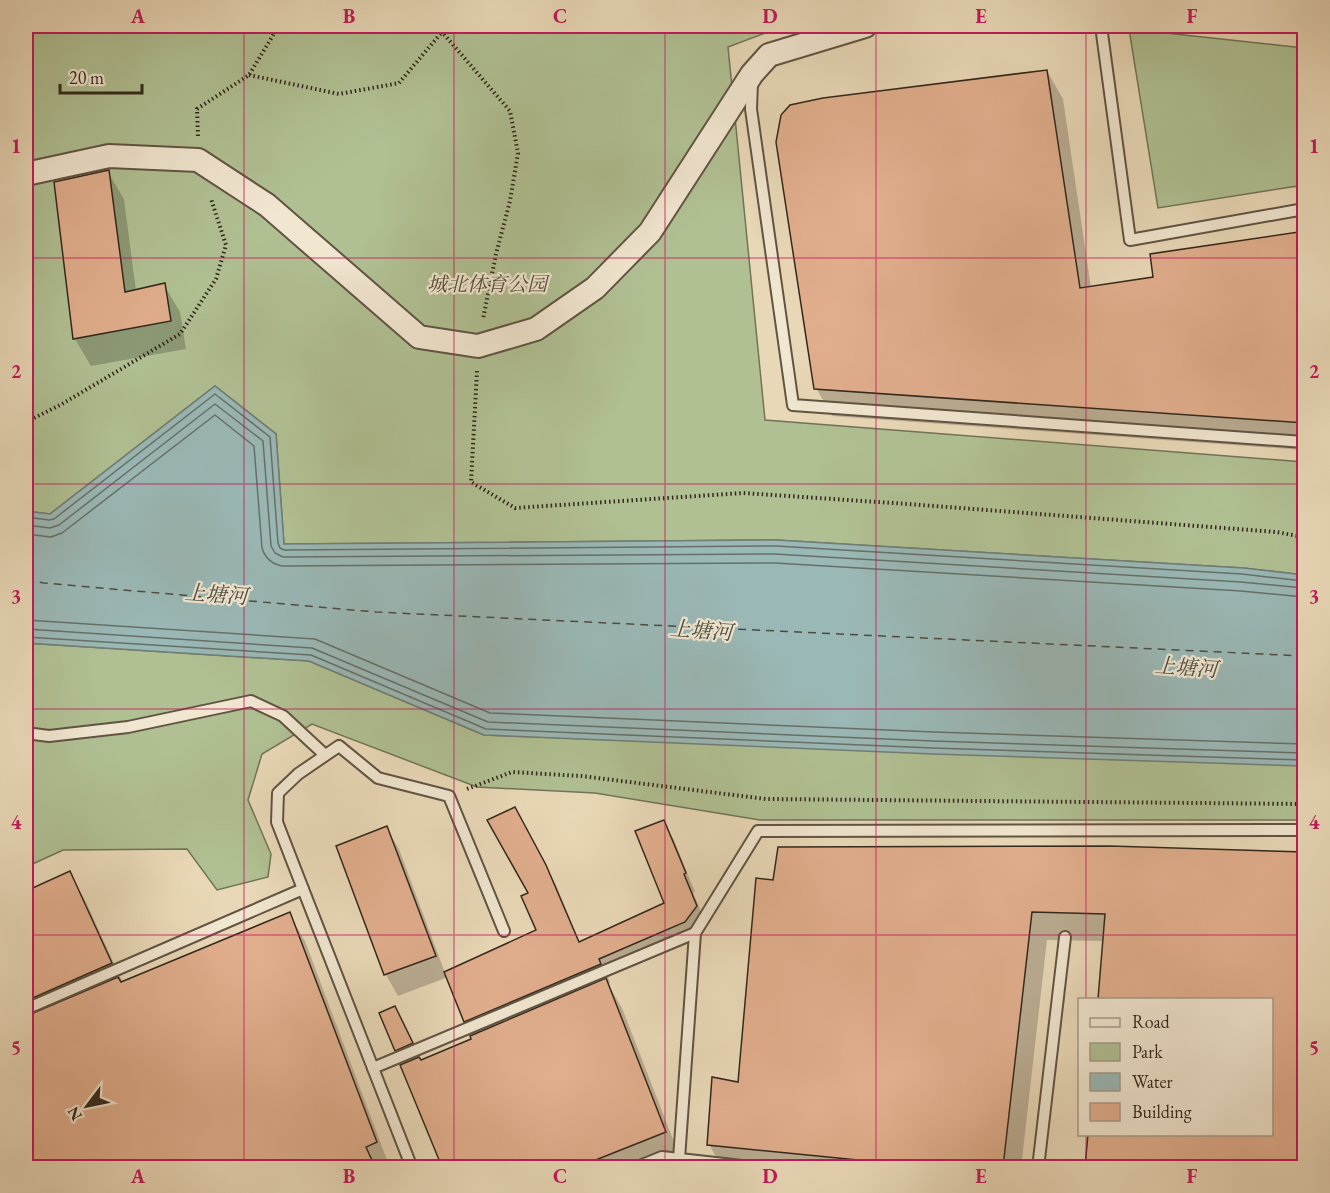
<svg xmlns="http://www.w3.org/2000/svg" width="1330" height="1193" font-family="'EB Garamond','Noto Serif SC',serif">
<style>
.green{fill:#b0c093;stroke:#717458;stroke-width:1.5}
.water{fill:#9ab8b6;stroke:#707e78;stroke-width:1.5}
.shadow{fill:#0003}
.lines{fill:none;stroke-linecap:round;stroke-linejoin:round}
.shore{stroke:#667069;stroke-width:1.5}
.ferry{stroke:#4c4c42;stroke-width:1.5;stroke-dasharray:8 6;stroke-linecap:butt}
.building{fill:#e1ae8d;stroke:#32281c;stroke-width:1.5}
.lane-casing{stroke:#605443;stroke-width:14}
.street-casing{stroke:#605443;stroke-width:26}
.path{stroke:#32281c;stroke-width:4;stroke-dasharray:1.5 3;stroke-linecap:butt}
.lane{stroke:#f1e6d0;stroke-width:10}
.street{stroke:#f1e6d0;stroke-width:22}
.grid{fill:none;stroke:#c2185b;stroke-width:1.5;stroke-opacity:0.55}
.labels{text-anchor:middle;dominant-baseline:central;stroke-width:4.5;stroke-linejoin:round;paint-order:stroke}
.park-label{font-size:20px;font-style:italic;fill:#524e3a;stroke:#f1e6d0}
.water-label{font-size:21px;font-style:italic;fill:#4c4c42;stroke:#f1e6d0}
.neatline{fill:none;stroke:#c2185b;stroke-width:2}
.grid-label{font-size:20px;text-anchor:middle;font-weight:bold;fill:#c2185b}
</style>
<rect width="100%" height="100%" fill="#e9d8b7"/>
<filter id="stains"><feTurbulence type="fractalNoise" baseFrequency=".00333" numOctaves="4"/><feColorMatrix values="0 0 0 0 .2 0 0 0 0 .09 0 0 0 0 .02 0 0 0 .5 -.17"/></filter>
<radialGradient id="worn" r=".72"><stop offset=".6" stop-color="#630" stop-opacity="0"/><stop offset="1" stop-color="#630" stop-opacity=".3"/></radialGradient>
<g class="green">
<polygon points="26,26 784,26 728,47 765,420 1304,462 1304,575 1243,568 776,540 284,544 276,434 215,386 50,514 26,511"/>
<polygon points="1129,29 1304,48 1304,185 1158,208"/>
<polygon points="26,643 309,661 484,735 1304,765 1304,820 760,820 595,793 477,787 312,724 262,754 248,800 271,854 268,877 217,890 187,849 63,850 26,867"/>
</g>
<polygon class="water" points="215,386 276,434 284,544 776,540 1243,568 1304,575 1304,766 933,754 484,735 309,661 26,643 26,511 50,514"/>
<g class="shadow">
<polygon points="1047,71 1063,99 1091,288 1155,278 1304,232 1304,450 832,416 816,388"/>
<polygon points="108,172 124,199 136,291 164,285 180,312 186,349 91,366 75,339"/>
<polygon points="663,822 674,840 695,892 693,893 707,925 695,940 608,977 610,983 608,984 622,1008 681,1160 662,1168 443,1168 402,1066 421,1062 473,1040 474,1035 466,1021 448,977 398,996 386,975 338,847 386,828 399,849 445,973 538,931 530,894 525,827 556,885 580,943 666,904"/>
<polygon points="1304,854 1304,1168 1087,1168 1089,1134 1272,1134 1272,1000 1100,1000 1104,941 1047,940 1021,1168 722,1168 709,1144 739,1084 775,882"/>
<polygon points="69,873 85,900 123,983 289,914 305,941 390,1168 26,1168 26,893"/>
<polygon points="398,1014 415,1050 400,1057 396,1050"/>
</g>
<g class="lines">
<g class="shore">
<polyline points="26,517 49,520 54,519 215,394 270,437 278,543 280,548 284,550 776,546 1242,574 1304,581"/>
<polyline points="26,525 50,528 59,525 215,404 263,441 271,546 275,553 283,557 775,554 1241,582 1304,588"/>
<path d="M26,534L51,537L62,533L215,415L254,446L262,548C265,558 272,564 282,566L775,563L1241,591L1304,597"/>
<polyline points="26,620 315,639 490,713 934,732 1304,744"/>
<polyline points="26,629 312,648 488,722 933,741 1304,753"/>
<polyline points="26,637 311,655 486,729 933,748 1304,760"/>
</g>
<polyline class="ferry" points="26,580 44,583 376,612 1304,656"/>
</g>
<g class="building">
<polygon points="1047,70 1080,288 1153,277 1150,254 1305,231 1305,423 814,389 776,142 781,115 790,105 823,98"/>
<polygon points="109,170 125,292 165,283 171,321 73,339 54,182"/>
<polygon points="515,807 546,865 579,942 664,903 635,831 664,820 686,873 684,874 697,906 685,922 599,959 601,964 464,1022 444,972 536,930 521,896 528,893 487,820"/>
<polygon points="387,826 436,956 384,975 336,846"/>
<polygon points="1110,846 1305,852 1305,1167 1085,1167 1088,1134 1272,1134 1272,999 1098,999 1105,914 1032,912 1003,1167 929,1167 707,1145 712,1077 738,1082 756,878 773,880 778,847"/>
<polygon points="70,871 112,963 26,1001 26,891"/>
<polygon points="290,912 377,1142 366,1147 375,1167 26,1167 26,1016 118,977 121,982"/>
<polygon points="606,978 666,1132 578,1167 442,1167 400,1065 419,1057 421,1060 471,1039 470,1036"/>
<polygon points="395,1006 413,1043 395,1051 379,1013"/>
</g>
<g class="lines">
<g class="lane-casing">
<g id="lane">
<polyline points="1101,26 1130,240 1304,209"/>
<polyline points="752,83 751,109 793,405 1304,442"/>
<polyline points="26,733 49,736 128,727 251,701 283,716 325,755"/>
<polyline points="303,889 277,822 278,793 298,774 339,746 378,778 449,796 504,931"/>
<polyline points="26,1009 303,889 412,1168"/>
<polyline points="373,1068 695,933"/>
<polyline points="679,1159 695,933 758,831 1304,830"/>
<polyline points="635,1168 662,1157 760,1168"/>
<polyline points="1038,1168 1065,937"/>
</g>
</g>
<g class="street-casing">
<polyline id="street" points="26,174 109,156 198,160 267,205 419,337 478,346 536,329 595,288 650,232 752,74 769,55 865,26"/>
</g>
<g class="path">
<polyline points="441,26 442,32 510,111 518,153 510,201 496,254 483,319"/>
<polyline points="249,75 339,94 399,83 442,32"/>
<polyline points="198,136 197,109 249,75 275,32 273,26"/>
<polyline points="477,371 471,482 515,508 743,493 908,504 1276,532 1304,537"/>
<polyline points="26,422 62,404 180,334 216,279 226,245 211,199"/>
<polyline points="467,789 512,772 581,776 766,799 1304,804"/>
</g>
<use href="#lane" class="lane"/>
<use href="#street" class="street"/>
</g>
<path class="grid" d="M244,26V1168M454,26V1168M665,26V1168M876,26V1168M1086,26V1000M26,258H1304M26,484H1304M26,709H1304M26,935H1304M1086,1134V1168"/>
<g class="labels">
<g class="park-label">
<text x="487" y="284">城北体育公园</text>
</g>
<g class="water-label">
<text transform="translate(216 594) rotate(4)">上塘河</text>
<text transform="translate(701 630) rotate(4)">上塘河</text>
<text transform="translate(1186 667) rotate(4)">上塘河</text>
</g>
</g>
<rect width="1330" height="1193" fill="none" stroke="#e9d8b7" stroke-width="66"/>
<rect x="1078" y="998" width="195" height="138" fill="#f1e6d0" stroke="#a59a88" stroke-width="1.5"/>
<rect x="1090" y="1018" width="30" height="9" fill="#f1e6d0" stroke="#a59a88" stroke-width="1.5"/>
<text x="1132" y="1028" font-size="18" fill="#32281c">Road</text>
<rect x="1090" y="1043" width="30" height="18" fill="#b0c093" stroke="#a59a88" stroke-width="1.5"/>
<text x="1132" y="1058" font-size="18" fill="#32281c">Park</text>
<rect x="1090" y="1073" width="30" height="18" fill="#9ab8b6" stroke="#a59a88" stroke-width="1.5"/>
<text x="1132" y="1088" font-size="18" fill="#32281c">Water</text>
<rect x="1090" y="1103" width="30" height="18" fill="#e1ae8d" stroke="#a59a88" stroke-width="1.5"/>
<text x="1132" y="1118" font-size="18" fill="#32281c">Building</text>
<g transform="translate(87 1106) rotate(238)" stroke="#f1e6d0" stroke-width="4.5" paint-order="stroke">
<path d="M0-4.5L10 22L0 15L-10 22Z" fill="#32281c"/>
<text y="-9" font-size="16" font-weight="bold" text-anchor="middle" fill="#32281c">N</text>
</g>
<path d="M60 84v9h82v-9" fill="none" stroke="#32281c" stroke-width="3"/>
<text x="69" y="84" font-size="18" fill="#32281c" stroke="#f1e6d0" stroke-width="4.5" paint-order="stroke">20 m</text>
<rect x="33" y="33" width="1264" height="1127" class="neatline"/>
<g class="grid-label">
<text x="138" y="23">A</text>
<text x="349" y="23">B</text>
<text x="560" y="23">C</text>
<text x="770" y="23">D</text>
<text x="981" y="23">E</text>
<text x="1192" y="23">F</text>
<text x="16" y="153">1</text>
<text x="1314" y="153">1</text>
<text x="16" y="378">2</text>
<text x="1314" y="378">2</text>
<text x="16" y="603">3</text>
<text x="1314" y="603">3</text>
<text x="16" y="829">4</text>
<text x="1314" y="829">4</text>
<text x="16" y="1054">5</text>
<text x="1314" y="1054">5</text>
<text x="138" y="1183">A</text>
<text x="349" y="1183">B</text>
<text x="560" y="1183">C</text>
<text x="770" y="1183">D</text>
<text x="981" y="1183">E</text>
<text x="1192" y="1183">F</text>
</g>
<rect width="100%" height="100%" filter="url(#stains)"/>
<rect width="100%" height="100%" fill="url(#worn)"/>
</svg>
